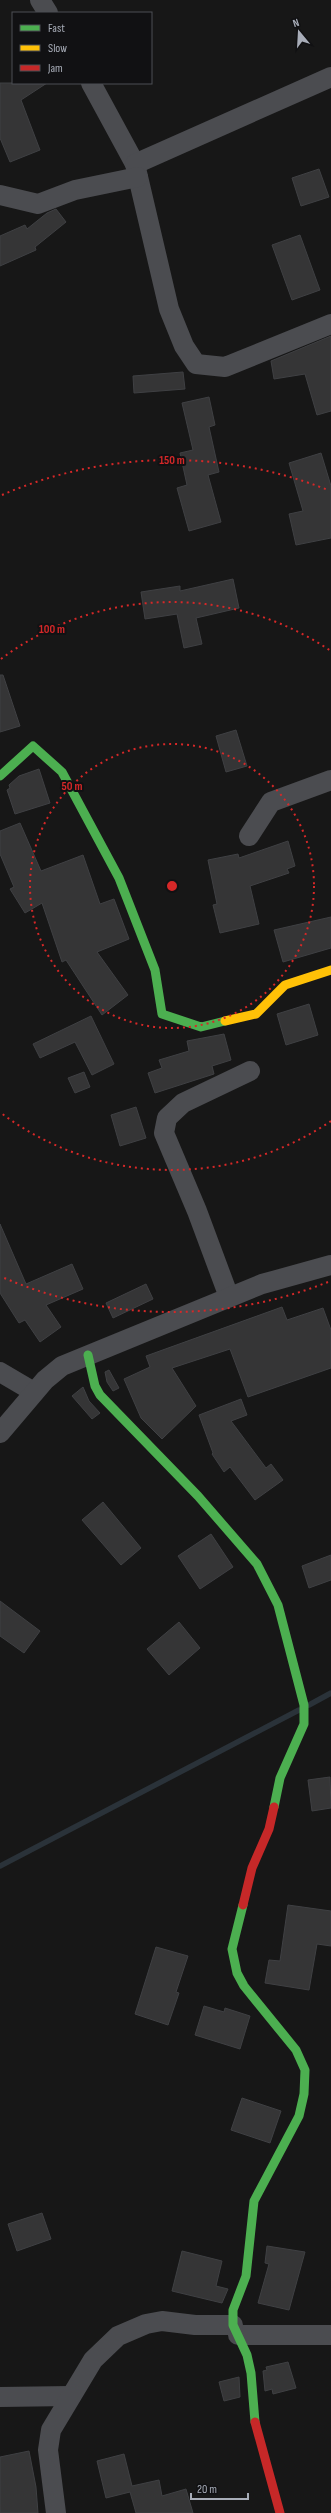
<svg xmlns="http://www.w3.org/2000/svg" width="331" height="2513" font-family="'Sofia Sans Condensed',sans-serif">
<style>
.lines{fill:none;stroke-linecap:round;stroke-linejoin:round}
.stream{stroke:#2a3239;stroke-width:5.5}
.building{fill:#353536;stroke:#3f4043}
.street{stroke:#4b4c50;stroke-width:20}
.fast{stroke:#4caf50;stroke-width:9}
.slow{stroke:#ffc107;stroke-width:9}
.jam{stroke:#c62828;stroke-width:9}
.ring{fill:none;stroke:#d62828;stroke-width:2;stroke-dasharray:2 4}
.centre{fill:#d62828;stroke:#111113;stroke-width:2}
.ring-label{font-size:12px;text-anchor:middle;font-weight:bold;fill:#d62828;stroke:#111113;stroke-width:4;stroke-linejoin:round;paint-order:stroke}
</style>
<rect width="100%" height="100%" fill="#171717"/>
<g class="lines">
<g class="stream">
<polyline points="309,1705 331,1693"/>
<polyline points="0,1866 299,1710"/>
</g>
</g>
<g class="building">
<polygon points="0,83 47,83 21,100 40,150 10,162 0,138"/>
<polygon points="319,169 329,197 301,206 292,178"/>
<polygon points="56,209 66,222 35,247 36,250 0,266 0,236 25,225 27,229 47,213"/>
<polygon points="300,235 320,290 292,300 272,245"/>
<polygon points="331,336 331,411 317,415 305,374 274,379 271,361"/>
<polygon points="183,372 185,389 134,393 133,376"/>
<polygon points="209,397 215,425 209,427 219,472 208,475 221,522 189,531 177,488 187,485 180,453 193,450 182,403"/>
<polygon points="321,453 331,486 331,538 296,545 289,514 303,511 289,463"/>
<polygon points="233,579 239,608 196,618 202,644 184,648 177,614 145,619 141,592 180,586 180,591"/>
<polygon points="0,675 3,675 20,726 0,732"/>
<polygon points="236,730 247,766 226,772 216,736"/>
<polygon points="39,769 50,803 15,814 7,790 10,788 9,785 19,776"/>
<polygon points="20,823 41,871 83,855 100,904 114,899 129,939 97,952 128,995 102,1015 66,960 62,962 42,903 25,913 10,889 14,887 0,854 0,831"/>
<polygon points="288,841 295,866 287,869 289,873 250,886 259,924 220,933 213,905 217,904 208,860 238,854 239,858"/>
<polygon points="331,917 331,948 283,962 274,930"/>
<polygon points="309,1004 318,1035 286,1045 277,1014"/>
<polygon points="91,1016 114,1064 92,1075 75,1042 40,1058 33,1044"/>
<polygon points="224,1034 231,1060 212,1066 214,1074 155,1093 148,1073 162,1068 159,1060 189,1051 187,1041"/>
<polygon points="84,1072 90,1087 75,1093 68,1078"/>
<polygon points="136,1107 146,1138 120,1146 111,1115"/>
<polygon points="0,1224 26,1284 72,1264 83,1289 46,1305 61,1327 40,1342 25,1320 19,1323 0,1293"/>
<polygon points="146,1284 153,1299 113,1318 106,1303"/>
<polygon points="282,1307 287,1320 323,1308 331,1330 331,1368 248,1397 230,1349 172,1368 196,1406 162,1439 141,1418 124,1379 150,1367 146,1356"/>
<polygon points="109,1370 119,1388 113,1391 107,1382 105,1372"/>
<polygon points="83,1387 89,1401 100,1413 92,1419 72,1396"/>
<polygon points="241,1399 247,1415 231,1421 266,1468 271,1464 283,1480 255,1500 230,1467 224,1472 212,1454 213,1453 199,1415"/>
<polygon points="103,1502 141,1548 121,1565 82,1520"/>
<polygon points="211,1534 233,1567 200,1589 178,1556"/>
<polygon points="331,1555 331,1580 309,1588 302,1566"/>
<polygon points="0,1601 40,1631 24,1653 0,1636"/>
<polygon points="179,1622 200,1648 169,1675 147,1649"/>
<polygon points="330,1777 331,1808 312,1811 308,1780"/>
<polygon points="288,1905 331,1911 331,1946 317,1944 309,1990 265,1983 269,1960 280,1961"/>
<polygon points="156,1947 188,1956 176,1992 179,1993 168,2025 135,2014"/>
<polygon points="204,2006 224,2012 225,2008 250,2016 240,2049 195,2035"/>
<polygon points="242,2098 281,2111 270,2143 231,2130"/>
<polygon points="42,2213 51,2239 17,2251 8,2224"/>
<polygon points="267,2246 305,2252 289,2310 258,2303 269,2264 265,2263"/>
<polygon points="182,2251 222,2261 216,2286 228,2289 222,2303 172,2291"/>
<polygon points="288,2362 296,2388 273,2394 272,2389 265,2391 263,2371 267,2370 266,2367"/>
<polygon points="239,2377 240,2397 224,2401 219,2382"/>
<polygon points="29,2451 36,2487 38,2513 0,2513 0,2457"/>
<polygon points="124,2454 132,2486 159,2480 162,2496 186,2489 193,2513 136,2513 130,2492 106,2498 97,2461"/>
</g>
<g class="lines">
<g class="street">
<polyline points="40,0 48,13"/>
<polyline points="91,83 135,164 169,309 184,346 196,364 225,367 331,324"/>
<polyline points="135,164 331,77"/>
<polyline points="0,195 38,204 75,190 138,177"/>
<polyline points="249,836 271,802 331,780"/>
<polyline points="229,1297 197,1211 164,1133 167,1118 183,1103 250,1071"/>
<polyline points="0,1372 34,1392"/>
<polyline points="0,1433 45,1380 62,1366 262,1284 331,1265"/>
<polyline points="238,2335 331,2335"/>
<polyline points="0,2397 71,2396"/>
<polyline points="56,2513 48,2450 51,2430 93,2360 118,2336 146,2324 162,2321 195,2325 233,2325"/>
</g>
<g class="fast">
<polyline points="0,776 33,746 62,772 119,878 155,970 162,1014 201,1027 225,1021"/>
<polyline points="88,1355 95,1386 100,1395 198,1496 257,1564 278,1605 304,1705 304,1724 280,1778 274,1807"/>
<polyline points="243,1905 232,1949 237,1973 244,1986 296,2050 305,2070 304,2094 299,2116 254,2201 246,2276 233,2310 233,2325 247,2355 251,2373 255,2422"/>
</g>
<polyline class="slow" points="225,1021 256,1014 285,985 331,970"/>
<g class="jam">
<polyline points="243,1905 252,1868 269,1829 274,1807"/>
<polyline points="255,2422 280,2513"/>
</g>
</g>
<g class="ring">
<circle cx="172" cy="886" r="142"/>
<path d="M331 1121A284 284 0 0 1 1 1113M1 659A284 284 0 0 1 331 651"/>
<path d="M328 1282A426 426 0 0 1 2 1277M2 495A426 426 0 0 1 328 490"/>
</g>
<circle cx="172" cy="886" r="6" class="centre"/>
<g class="ring-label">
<text x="172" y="464">150 m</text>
<text x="52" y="633">100 m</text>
<text x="72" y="790">50 m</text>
</g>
<rect x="12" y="12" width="140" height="72" fill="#111113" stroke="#4d4f55"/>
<rect x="20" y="25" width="20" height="6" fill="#4caf50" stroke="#4d4f55"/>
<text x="48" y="32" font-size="12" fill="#a8adb8">Fast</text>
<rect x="20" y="45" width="20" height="6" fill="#ffc107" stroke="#4d4f55"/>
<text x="48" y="52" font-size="12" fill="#a8adb8">Slow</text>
<rect x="20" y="65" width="20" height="6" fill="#c62828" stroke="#4d4f55"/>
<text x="48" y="72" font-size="12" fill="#a8adb8">Jam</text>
<g transform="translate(299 32) rotate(342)" stroke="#111113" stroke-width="3" paint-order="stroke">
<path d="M0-3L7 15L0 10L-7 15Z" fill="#a8adb8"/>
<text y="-6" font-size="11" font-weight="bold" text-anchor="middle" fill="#a8adb8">N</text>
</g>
<path d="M191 2493v6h57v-6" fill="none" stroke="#a8adb8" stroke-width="2"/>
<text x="197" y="2493" font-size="12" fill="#a8adb8" stroke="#111113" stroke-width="3" paint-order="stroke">20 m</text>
</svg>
